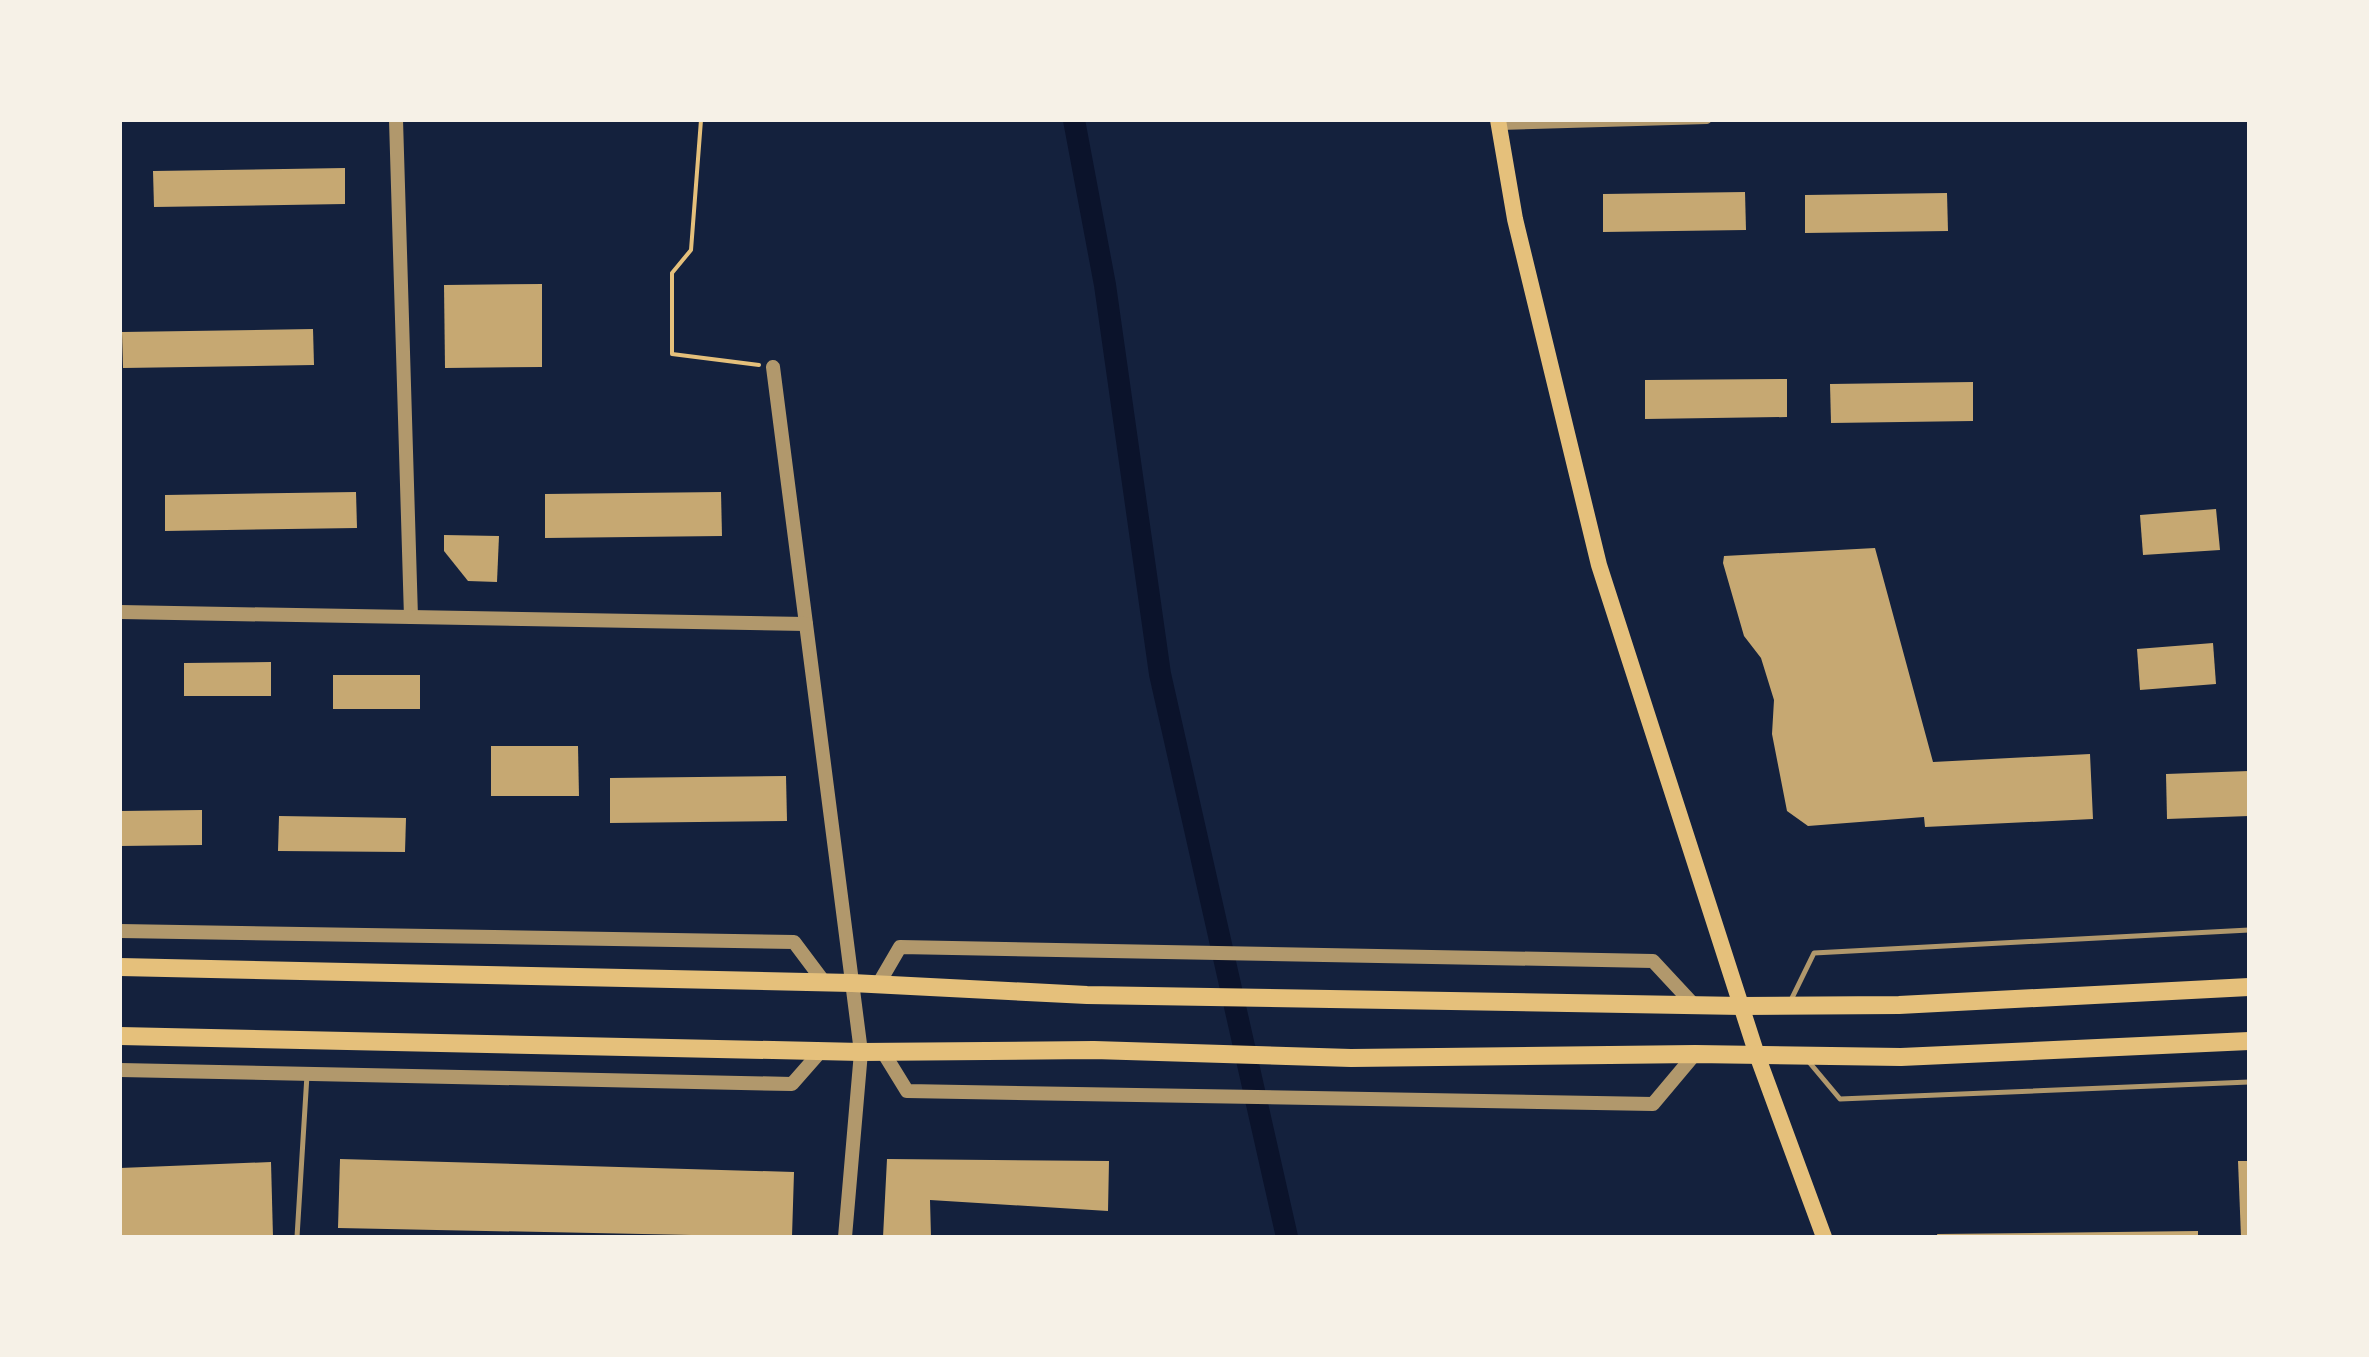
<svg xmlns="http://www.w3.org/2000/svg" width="2369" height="1357" font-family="Cabin,sans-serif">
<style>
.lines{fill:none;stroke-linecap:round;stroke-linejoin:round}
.canal{stroke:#0b132b;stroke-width:22}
.building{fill:#c6a872}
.path{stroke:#e5c07b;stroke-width:4}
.service{stroke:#b1986c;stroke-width:5}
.minor{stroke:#b1986c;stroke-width:8}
.tertiary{stroke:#b1986c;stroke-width:14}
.secondary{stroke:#e5c07b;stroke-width:16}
.trunk{stroke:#e5c07b;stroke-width:18}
</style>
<rect width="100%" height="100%" fill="#14213d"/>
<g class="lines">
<polyline class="canal" points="1074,120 1105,285 1160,674 1287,1237"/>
</g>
<g class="building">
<polygon points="345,168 345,204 154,207 153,171"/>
<polygon points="1745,192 1746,230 1603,232 1603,194"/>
<polygon points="1947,193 1948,231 1805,233 1805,195"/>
<polygon points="542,284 542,367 445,368 444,285"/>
<polygon points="313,329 314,365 123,368 122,332"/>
<polygon points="1787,379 1787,417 1645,419 1645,380"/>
<polygon points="1973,382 1973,421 1831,423 1830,384"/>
<polygon points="356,492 357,528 165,531 165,495"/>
<polygon points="721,492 722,536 545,538 545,494"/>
<polygon points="2216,509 2220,550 2143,555 2140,515"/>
<polygon points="444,535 499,536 497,582 468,581 444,551"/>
<polygon points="1875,548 1933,762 2090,754 2093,819 1925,827 1924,817 1808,826 1787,811 1772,734 1774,700 1761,658 1744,636 1723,563 1724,556"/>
<polygon points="2213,643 2216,684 2140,690 2137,649"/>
<polygon points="271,662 271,696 184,696 184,663"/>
<rect x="333" y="675" width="87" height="34"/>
<polygon points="491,746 578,746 579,796 491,796"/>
<polygon points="2249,771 2249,816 2167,819 2166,774"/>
<polygon points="786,776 787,821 610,823 610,778"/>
<polygon points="202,810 202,845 120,846 120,811"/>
<polygon points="279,816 406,818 405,852 278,851"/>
<polygon points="340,1159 794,1172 792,1237 338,1228"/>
<polygon points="887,1159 1109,1161 1108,1211 930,1200 931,1237 883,1237"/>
<polygon points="2238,1161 2249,1161 2249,1237 2241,1237"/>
<polygon points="271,1162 273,1237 120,1237 120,1168"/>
<polygon points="2198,1231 2198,1237 1938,1237 1937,1234"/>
</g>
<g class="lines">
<polyline class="path" points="701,120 691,250 672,273 672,354 759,365"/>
<g class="service">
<polyline points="1791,1000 1814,953 2249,930"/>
<polyline points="1809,1062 1840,1099 2249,1082"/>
<polyline points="297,1237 307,1075"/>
</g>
<polyline class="minor" points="1500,126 1707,120"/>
<g class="tertiary">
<polyline points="396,120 411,617"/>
<polyline points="773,367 861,1052 845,1237"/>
<polyline points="120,612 806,624"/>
<polyline points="120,931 794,942 824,982"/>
<polyline points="879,983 900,947 1653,961 1693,1004"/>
<polyline points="883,1052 907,1091 1653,1104 1695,1054"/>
<polyline points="120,1070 792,1084 821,1051"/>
</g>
<polyline class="secondary" points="1498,120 1515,219 1599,565 1757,1055 1824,1237"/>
<g class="trunk">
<polyline points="120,967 852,983 1087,995 1742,1006 1899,1005 2249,987"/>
<polyline points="120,1036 861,1052 1094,1050 1351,1058 1695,1054 1901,1057 2249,1041"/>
</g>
</g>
<rect width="2369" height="1357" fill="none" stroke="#f6f1e7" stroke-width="244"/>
</svg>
